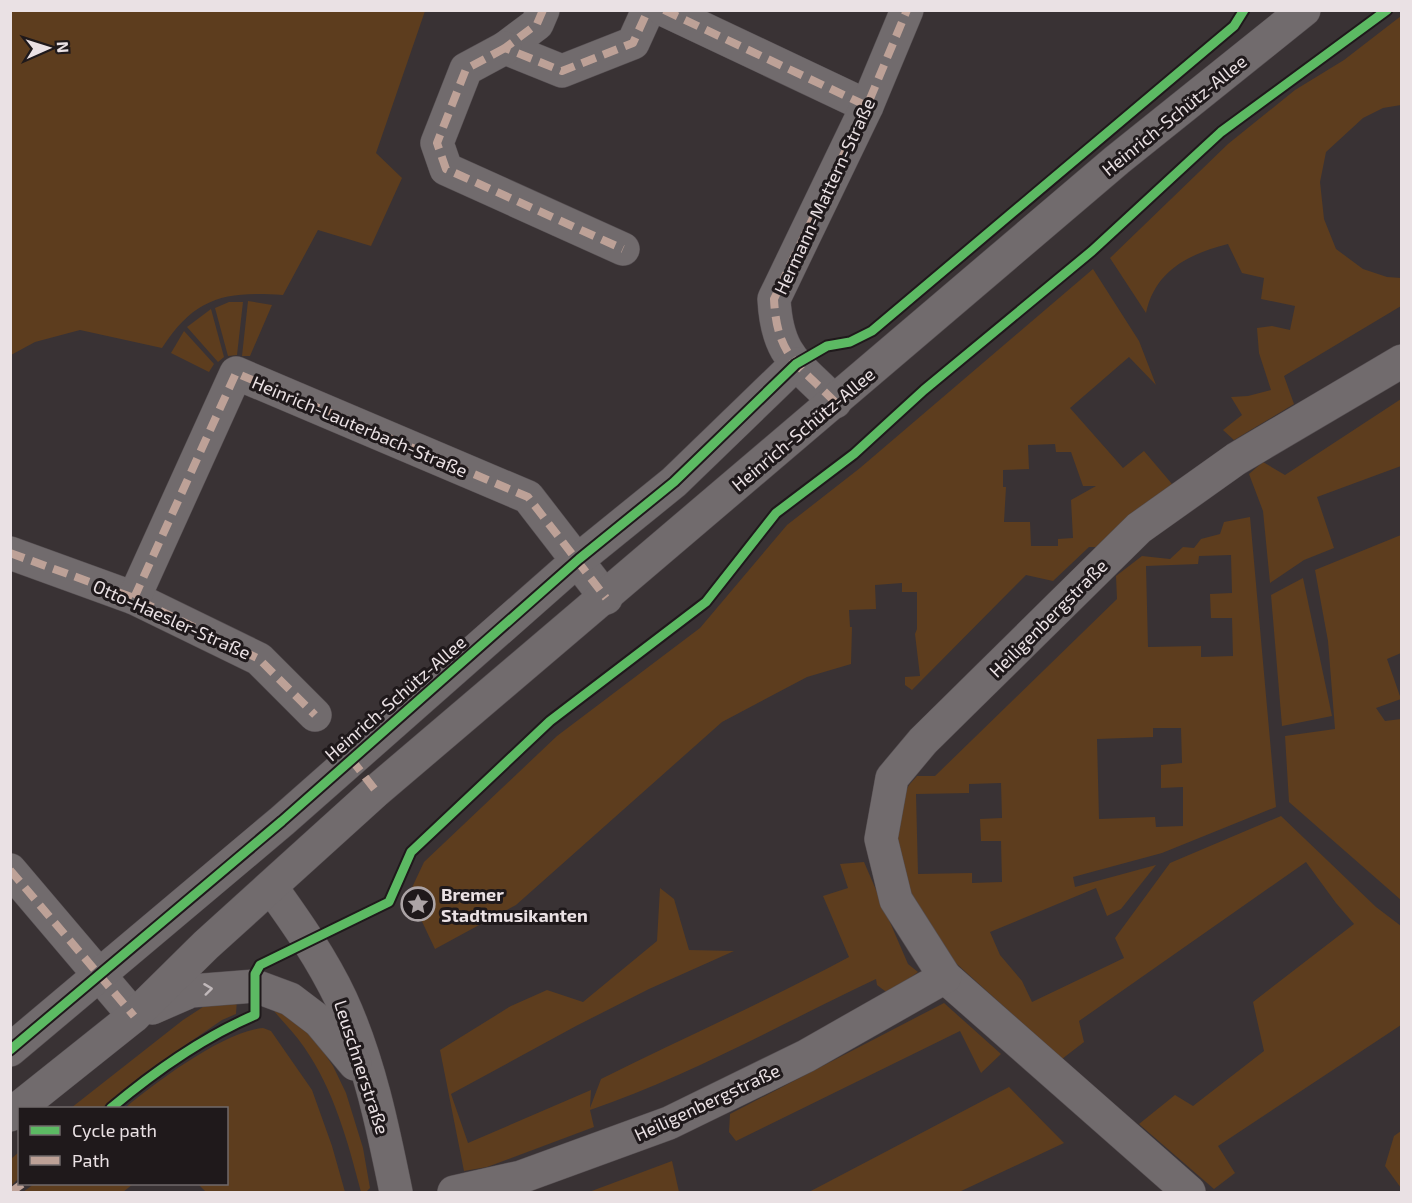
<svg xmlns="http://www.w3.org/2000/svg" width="1412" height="1203" font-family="'Exo 2',sans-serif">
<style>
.green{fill:#5d3d1e;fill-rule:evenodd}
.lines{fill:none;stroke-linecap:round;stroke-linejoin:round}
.street-casing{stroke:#554e51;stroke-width:34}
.secondary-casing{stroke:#554e51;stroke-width:34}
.street{stroke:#716b6d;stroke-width:33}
.secondary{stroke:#716b6d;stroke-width:33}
.quiet{stroke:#bda197;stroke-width:8;stroke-dasharray:15 8;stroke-linecap:butt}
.cycleway-casing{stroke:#1f191b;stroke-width:13}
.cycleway{stroke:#5cba63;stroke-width:9}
.oneway{stroke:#c0b8ba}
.labels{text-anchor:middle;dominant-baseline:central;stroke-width:6;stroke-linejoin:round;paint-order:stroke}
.street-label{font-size:18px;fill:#eae1e4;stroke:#1f191b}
.poi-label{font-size:18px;font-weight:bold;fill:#eae1e4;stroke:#1f191b;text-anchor:start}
</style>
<rect width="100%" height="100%" fill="#393234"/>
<g class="green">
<path d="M10,11H425L376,153L402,178L371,246L318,230L283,295C225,291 195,297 162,348L80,330L35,342L11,355Z"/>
<path d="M1401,16V105L1383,108L1363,118L1326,152L1320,182L1324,219L1336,249L1363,269L1387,277L1401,278V306L1284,376L1294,404L1234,440L1223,430L1242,415L1231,397L1248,396L1271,390L1259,353L1257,328L1272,326L1290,330L1295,306L1261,299L1264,278L1242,273L1228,244C1188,254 1155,271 1146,313L1110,258L1228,144L1295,90L1344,60Z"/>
<path d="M1093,269L1139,341L1156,385L1129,357L1070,408L1123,468L1144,451L1172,484L1118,532L1105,547H1089L1053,581L1026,575L912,690L905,685V677L920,676L915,634L917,629V592H902V583L875,585L876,609L849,610L850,627H852L851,664L807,677L722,722L516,905L435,949L409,894L424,862L557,736L700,628L787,525L860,468ZM1055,444L1056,452H1071L1083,486H1096L1071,500L1073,538L1058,539V546H1031L1030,522H1004L1006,487H1003V470L1029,469L1028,445Z"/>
<polygon points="248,301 272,305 250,356 242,356"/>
<polygon points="229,302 243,302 237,355 228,356 215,308"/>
<polygon points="211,309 224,357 218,362 187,327"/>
<polygon points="184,331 214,364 209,372 171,353"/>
<polygon points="1401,399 1401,466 1317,497 1334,548 1304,560 1270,583 1263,511 1249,474 1263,462 1285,475"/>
<path d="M1250,517L1276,807L1162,853L1073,877L1075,887L1156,865L1121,909L1107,916L1096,888L990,932L1000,955L1022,981L1032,1002L1124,958L1115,938L1170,863L1281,816L1376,907L1401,926V1025L1218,1146L1235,1173L1214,1189L1139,1124L1175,1095L1193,1106L1264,1051L1253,1002L1354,924L1336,903L1306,862L1079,1021L1084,1042L1062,1059L948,956L908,894L901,867L897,831L898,806L909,785L917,776H935L1117,599L1116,576L1142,556L1170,559L1183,547L1194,548L1201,539L1220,534L1224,522ZM1231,555L1232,593L1210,594L1211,618H1232L1233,656L1201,657V646L1148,647L1146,566L1198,564L1199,556ZM1153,728H1181L1182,763L1161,765V788L1183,787V826L1156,827L1155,817L1099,819L1097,739L1153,737ZM1001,783L1002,818L980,819L981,841H1001L1002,882L972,883V873L918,874L916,794L969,793V784Z"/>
<polygon points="1401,535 1401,653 1387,659 1401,699 1376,708 1385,721 1401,719 1401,900 1289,802 1285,736 1335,729 1328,641 1315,570"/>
<polygon points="1303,578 1332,716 1282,726 1271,595"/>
<path d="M864,862L908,964L918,972L889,994L877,985L876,979C781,1024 689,1076 590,1110L594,1127L487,1167L464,1171L440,1050L511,1006L547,990L583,1002L657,941L660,888L674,899L689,950L734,951L649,989L576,1026L451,1094L468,1143L591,1090L590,1108L601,1079C683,1038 767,1001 849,957L823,896L848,888L840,864Z"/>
<polygon points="237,999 236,1014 222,1020 142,1075 102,1108 71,1108 183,1020 206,1005"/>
<polygon points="944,1003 1001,1054 981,1073 960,1031 736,1141 729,1132 730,1114"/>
<path d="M274,1006L307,1028L333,1066L346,1093L363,1148L370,1188L366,1192H361C348,1142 334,1090 304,1047C295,1034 284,1023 274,1011Z"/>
<path d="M263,1028L271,1031L312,1090L332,1146L345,1192H206L198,1184H226V1108H125C156,1082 223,1032 263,1028Z"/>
<polygon points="1009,1087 1064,1143 959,1192 809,1192"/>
<polygon points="1401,1131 1401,1188 1385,1166 1394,1136"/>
<polygon points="19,1152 19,1178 11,1186 11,1159"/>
<polygon points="672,1161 679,1192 589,1192"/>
<polygon points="34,1184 133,1184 123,1192 23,1192"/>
</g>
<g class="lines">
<g class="street-casing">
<g id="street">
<polyline points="543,10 537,24 505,48 562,71 633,43 648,10"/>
<polyline points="664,10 867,106"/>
<polyline points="505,48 466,69 437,143 446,169 623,249"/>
<path d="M835,402C798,364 777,357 774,299L867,106L907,10"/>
<polyline points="10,553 134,598 259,659 315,715"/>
<polyline points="134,598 236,373 528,497 606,598"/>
<polyline points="10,870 134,1016"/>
<polyline points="945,977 1189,1192"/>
<polyline points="10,1050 282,821 579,559 674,482 796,364"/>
<polyline points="454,1192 521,1177 669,1123 806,1056 945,977 896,900 881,839 892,778 923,741 1139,528 1236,459 1402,361"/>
</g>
</g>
<g class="secondary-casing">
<g id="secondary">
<path d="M271,887C297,923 322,959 341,999C369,1060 383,1128 396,1192"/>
<polyline points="152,1008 191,991 255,986 290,999 319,1021 355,1064"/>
<polyline points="10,1115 134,1016 206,945 376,791 1117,160 1304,10"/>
</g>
</g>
<use href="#street" class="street"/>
<use href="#secondary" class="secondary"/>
<g class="quiet">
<polyline points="543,10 537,24 505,48 562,71 633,43 648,10"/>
<polyline points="664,10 867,106"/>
<polyline points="505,48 466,69 437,143 446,169 623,249"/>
<path d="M835,402C798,364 777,357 774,299L867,106L907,10"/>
<polyline points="10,553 134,598 259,659 315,715"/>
<polyline points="134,598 236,373 528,497 606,598"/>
<polyline points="351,759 376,791"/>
<polyline points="10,870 134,1016"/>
<polyline points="11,1192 22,1184"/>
</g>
<g class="cycleway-casing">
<g id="cycleway">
<polyline points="10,1050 282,821 579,559 674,482 796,364 827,346 850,342 872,331 1234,26 1244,10"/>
<path d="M111,1108C154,1072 203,1037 255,1015V974L260,965L389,902L411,852L550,721L706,602L776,513L854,454L924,390L1092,251L1221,132L1387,10"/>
</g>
</g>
<use href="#cycleway" class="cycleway"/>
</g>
<defs><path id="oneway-chevron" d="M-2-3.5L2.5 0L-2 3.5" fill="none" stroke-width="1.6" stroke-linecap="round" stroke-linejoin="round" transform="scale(1.5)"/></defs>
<use class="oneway" href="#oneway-chevron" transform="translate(208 989) rotate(-7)"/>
<defs>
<g id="sight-ring" transform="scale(1.725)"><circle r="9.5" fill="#1f191b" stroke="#aca4a6" stroke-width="1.5"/><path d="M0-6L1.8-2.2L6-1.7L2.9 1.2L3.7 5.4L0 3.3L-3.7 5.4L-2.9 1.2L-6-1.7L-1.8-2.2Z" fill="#aca4a6"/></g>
</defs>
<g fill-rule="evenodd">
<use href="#sight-ring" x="418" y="904"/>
</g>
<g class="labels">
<g class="street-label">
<text transform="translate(1174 115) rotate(-39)">Heinrich-Schütz-Allee</text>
<text transform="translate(824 196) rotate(-65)">Hermann-Mattern-Straße</text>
<text transform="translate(360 426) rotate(23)">Heinrich-Lauterbach-Straße</text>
<text transform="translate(803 429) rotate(-40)">Heinrich-Schütz-Allee</text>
<text transform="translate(1048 618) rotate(-45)">Heiligenbergstraße</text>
<text transform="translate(172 619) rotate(24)">Otto-Haesler-Straße</text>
<text transform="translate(395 698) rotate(-41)">Heinrich-Schütz-Allee</text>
<text transform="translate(362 1067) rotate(72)">Leuschnerstraße</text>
<text transform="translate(707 1102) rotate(-25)">Heiligenbergstraße</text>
</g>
<g class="poi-label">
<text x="441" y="894">Bremer<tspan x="441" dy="21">Stadtmusikanten</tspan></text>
</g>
</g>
<rect width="1412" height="1203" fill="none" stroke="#eae1e4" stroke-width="24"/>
<rect x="18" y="1107" width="210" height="78" fill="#1f191b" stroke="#70696b" stroke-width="1.5"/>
<rect x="30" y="1126" width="30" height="9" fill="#5cba63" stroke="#70696b" stroke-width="1.5"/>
<text x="72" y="1137" font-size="18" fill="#eae1e4">Cycle path</text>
<rect x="30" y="1156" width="30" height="9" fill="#bda197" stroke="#70696b" stroke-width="1.5"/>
<text x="72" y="1167" font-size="18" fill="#eae1e4">Path</text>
<g transform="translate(48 48) rotate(87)" stroke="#1f191b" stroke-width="4.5" paint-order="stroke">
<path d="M0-4.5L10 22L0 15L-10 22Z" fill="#eae1e4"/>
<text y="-9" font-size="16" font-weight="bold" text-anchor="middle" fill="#eae1e4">N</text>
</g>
</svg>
